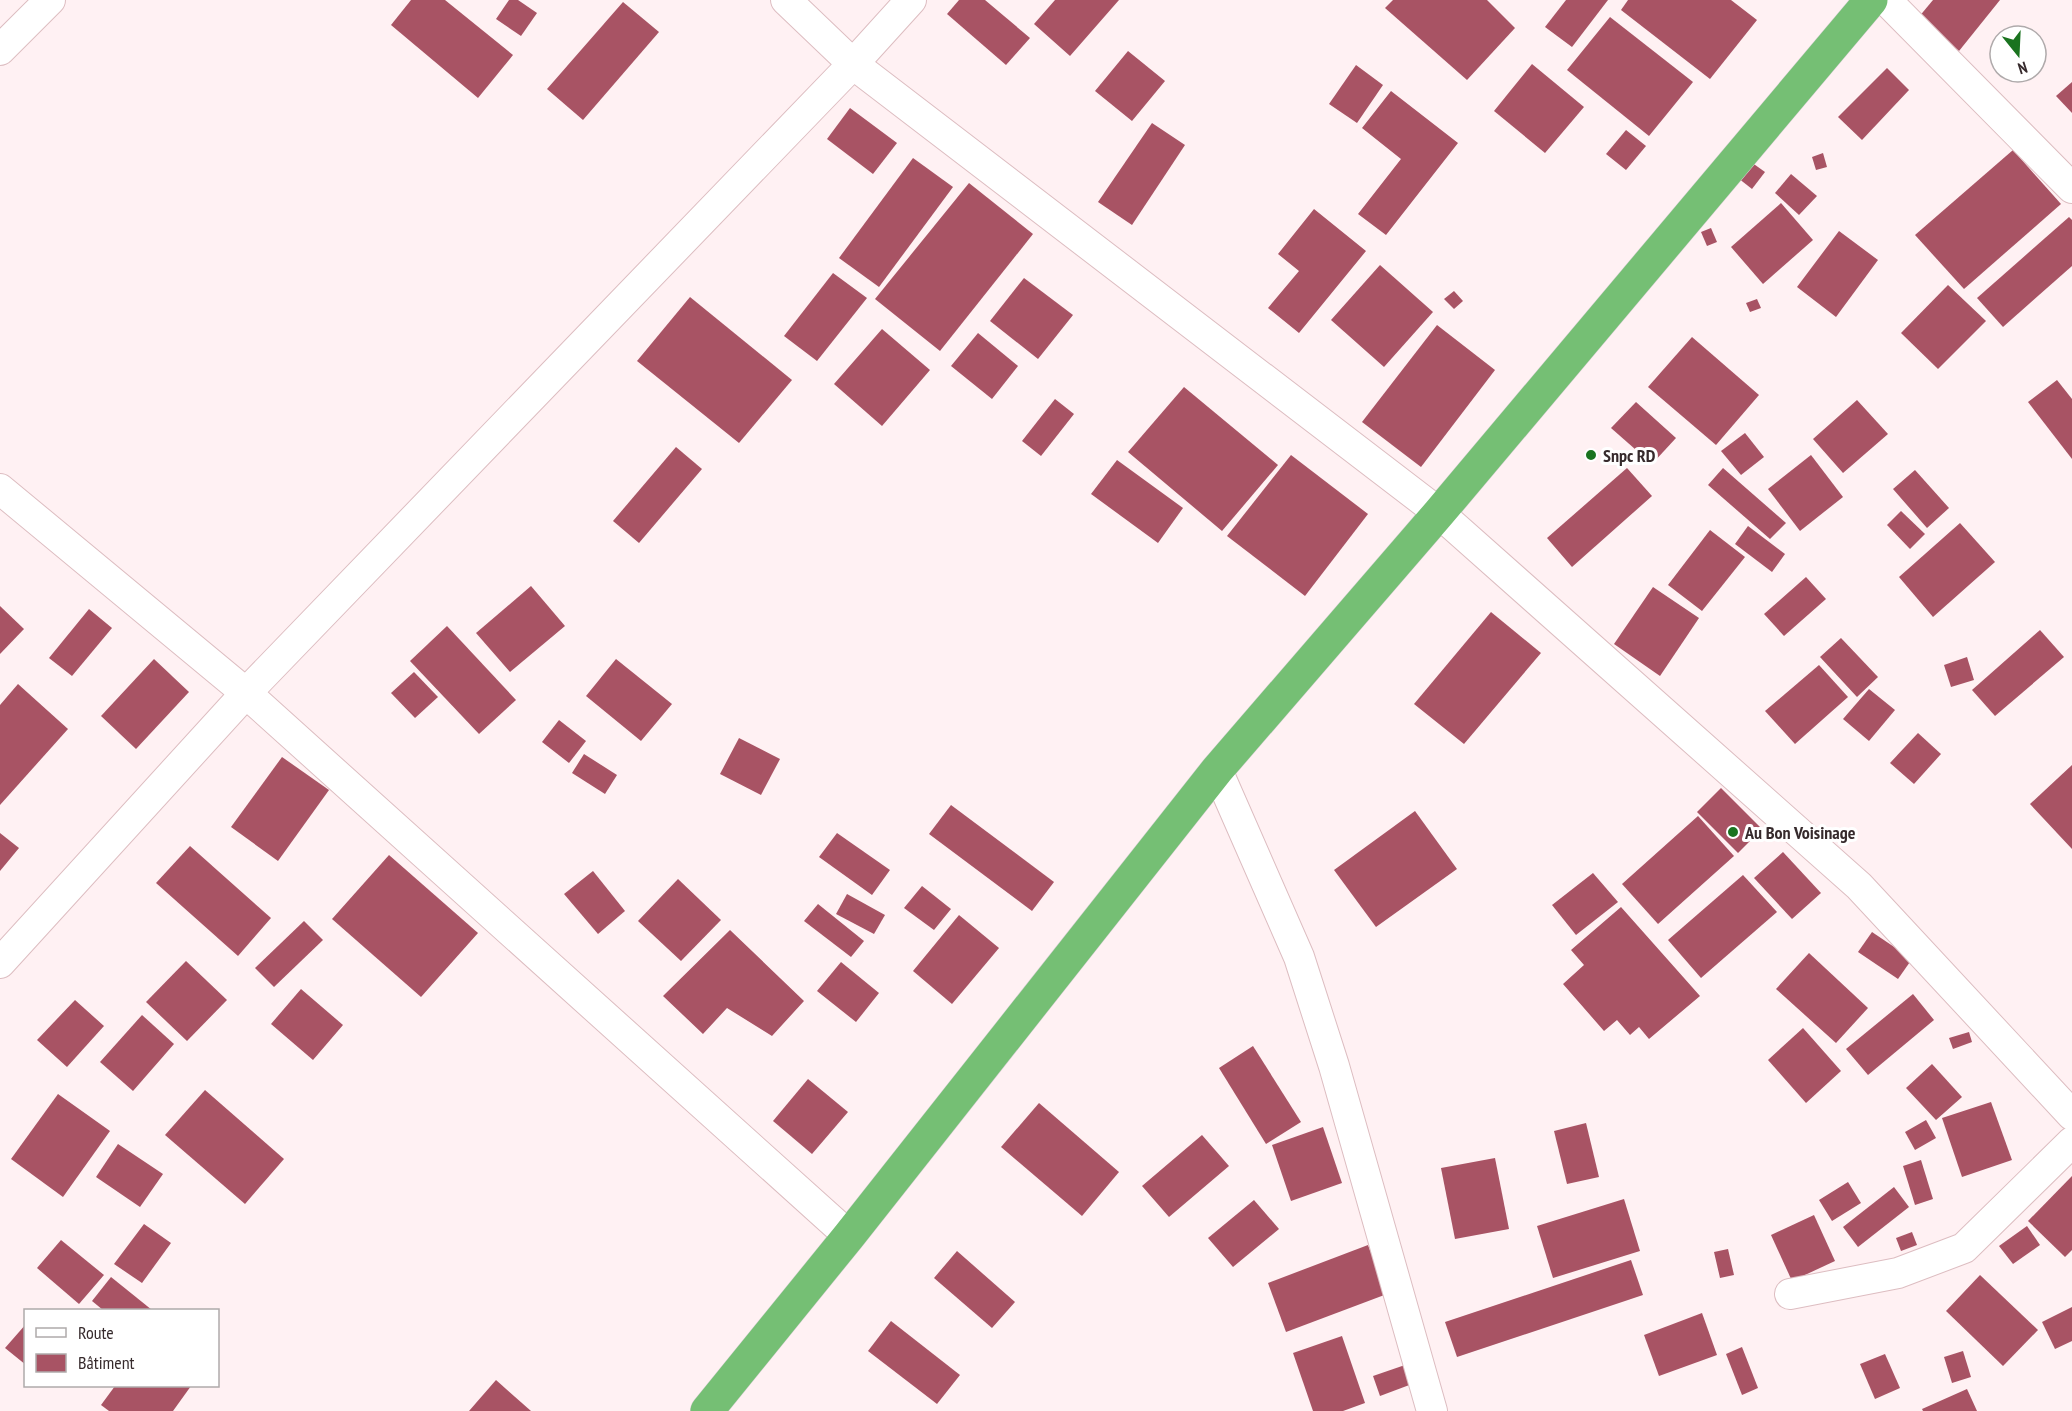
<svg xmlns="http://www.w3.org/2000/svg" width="2072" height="1411" font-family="'PT Sans Narrow',sans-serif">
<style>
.building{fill:#a85364}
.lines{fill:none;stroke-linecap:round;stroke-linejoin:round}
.street-casing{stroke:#ddbdc1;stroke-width:32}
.highway-casing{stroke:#d3d0d1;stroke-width:34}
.street{stroke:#fff;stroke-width:30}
.highway{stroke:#75bf74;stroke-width:33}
.poi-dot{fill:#1a731f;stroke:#fff;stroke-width:2}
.labels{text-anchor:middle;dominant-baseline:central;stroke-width:6;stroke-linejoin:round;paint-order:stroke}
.poi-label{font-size:18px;font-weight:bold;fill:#362a2c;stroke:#fff;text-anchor:start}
</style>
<rect width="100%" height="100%" fill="#fff1f3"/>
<g class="building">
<polygon points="411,0 445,0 513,55 478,98 391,25"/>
<polygon points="509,0 518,0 537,13 521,36 496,19"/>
<polygon points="959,0 985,0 1030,38 1006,65 947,14"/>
<polygon points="1055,0 1119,0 1070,56 1034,24"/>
<polygon points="1393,0 1487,0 1515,28 1467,80 1385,8"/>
<polygon points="1566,0 1608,0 1572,47 1545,27"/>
<polygon points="1628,0 1731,0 1757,20 1710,79 1621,10"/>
<polygon points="1933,0 2000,0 1959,51 1918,18"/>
<polygon points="623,2 659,32 583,120 547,89"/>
<polygon points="1610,17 1693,82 1649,136 1567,70"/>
<polygon points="1128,51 1165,81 1132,121 1095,91"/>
<polygon points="1532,64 1584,107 1545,153 1494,111"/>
<polygon points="1356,65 1383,85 1357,123 1329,104"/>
<polygon points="1887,68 1909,90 1862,140 1838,117"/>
<polygon points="2072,82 2072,113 2056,96"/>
<polygon points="1391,91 1458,143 1386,235 1358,214 1401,159 1362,128"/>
<polygon points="850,108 897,143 873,174 827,139"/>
<polygon points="1152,123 1185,145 1132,225 1098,202"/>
<polygon points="1626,130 1646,146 1626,170 1606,154"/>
<polygon points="2013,150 2061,204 1964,289 1915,235"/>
<polygon points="1823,153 1827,167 1816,170 1812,157"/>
<polygon points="913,158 953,187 879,287 839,258"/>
<polygon points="1751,162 1765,172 1752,189 1738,178"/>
<polygon points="1791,174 1817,196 1799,215 1775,193"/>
<polygon points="969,183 1033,234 940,351 875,299"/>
<polygon points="1781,203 1813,240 1763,284 1731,247"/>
<polygon points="1314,209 1366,251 1299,333 1268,308 1299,271 1278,254"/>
<polygon points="2069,217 2072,220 2072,266 2003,327 1977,298"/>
<polygon points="1711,228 1717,242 1707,246 1701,232"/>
<polygon points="1839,231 1878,260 1836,317 1797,287"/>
<polygon points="1380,265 1433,312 1384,367 1331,320"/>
<polygon points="833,273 867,298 817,361 784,336"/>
<polygon points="1024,278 1073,315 1038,359 990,321"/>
<polygon points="1948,285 1986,321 1938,369 1901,333"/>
<polygon points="1454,291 1463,301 1454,309 1444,299"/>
<polygon points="690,297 792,380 739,443 637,361"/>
<polygon points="1757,299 1761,308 1750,312 1746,303"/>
<polygon points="1437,325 1495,370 1421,467 1362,422"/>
<polygon points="882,329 930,370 882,426 834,384"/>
<polygon points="978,333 1018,366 992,399 951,366"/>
<polygon points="1692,337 1759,395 1716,445 1648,387"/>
<polygon points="2057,380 2072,399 2072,459 2028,402"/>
<polygon points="1184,387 1278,465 1222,531 1128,452"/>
<polygon points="1055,399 1074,414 1041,456 1022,441"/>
<polygon points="1857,400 1888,434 1843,473 1813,439"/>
<polygon points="1636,402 1676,438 1652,464 1611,428"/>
<polygon points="1745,433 1764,457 1741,475 1721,451"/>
<polygon points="676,447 702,469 639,543 613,521"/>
<polygon points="1291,455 1368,514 1305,596 1227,536"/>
<polygon points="1811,455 1843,497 1800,531 1768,489"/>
<polygon points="1117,460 1183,508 1158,543 1091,494"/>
<polygon points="1627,468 1652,496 1572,567 1547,538"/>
<polygon points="1723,468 1786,523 1770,539 1708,485"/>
<polygon points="1915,470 1949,508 1927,528 1893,489"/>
<polygon points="1901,511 1925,534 1910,549 1887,525"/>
<polygon points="1960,523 1995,562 1933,617 1899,577"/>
<polygon points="1748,526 1785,554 1772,572 1735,544"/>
<polygon points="1710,530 1745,557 1702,611 1668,585"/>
<polygon points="1806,577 1826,599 1784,636 1764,614"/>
<polygon points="531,586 565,626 510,672 476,633"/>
<polygon points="1653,587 1699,618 1660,676 1614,644"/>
<polygon points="0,606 24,629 0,654"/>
<polygon points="89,609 112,628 72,676 49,658"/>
<polygon points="1491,612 1541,653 1464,744 1414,704"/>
<polygon points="447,626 516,700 479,734 410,661"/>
<polygon points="2040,630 2064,657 1995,716 1972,690"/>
<polygon points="1841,638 1878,677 1857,697 1820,657"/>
<polygon points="1967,657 1974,680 1951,687 1944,665"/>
<polygon points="154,659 189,692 136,749 101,716"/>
<polygon points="616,659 672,704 641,741 586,696"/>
<polygon points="1819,665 1848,697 1795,744 1765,711"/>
<polygon points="414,672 438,697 415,718 391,693"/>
<polygon points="18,684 68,729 0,805 0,705"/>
<polygon points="1869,689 1895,710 1869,741 1843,719"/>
<polygon points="559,720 586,741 569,763 542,742"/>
<polygon points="1918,733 1941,754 1914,784 1890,763"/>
<polygon points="739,738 780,759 761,795 720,774"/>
<polygon points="584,754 617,775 605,794 572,773"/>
<polygon points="282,757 329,790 278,861 231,827"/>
<polygon points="2072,765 2072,849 2030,804"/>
<polygon points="1721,788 1762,829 1738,853 1697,812"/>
<polygon points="951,805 1054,882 1032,911 929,834"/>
<polygon points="1415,811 1457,869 1376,927 1334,870"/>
<polygon points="1698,816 1734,856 1658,924 1622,884"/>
<polygon points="0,833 19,848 0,871"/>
<polygon points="837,833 890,870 872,895 819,857"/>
<polygon points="190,846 271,918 238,956 156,883"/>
<polygon points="1783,852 1821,893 1792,919 1754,878"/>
<polygon points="389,855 478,933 421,997 332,919"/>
<polygon points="593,871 625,911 598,934 564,894"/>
<polygon points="1593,873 1618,902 1576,935 1552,905"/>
<polygon points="1743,875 1777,912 1701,978 1668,940"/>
<polygon points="678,879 721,920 681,961 638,921"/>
<polygon points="922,886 951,909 934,930 904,908"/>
<polygon points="847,894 885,915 874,934 836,914"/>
<polygon points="818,904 864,941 851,957 804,921"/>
<polygon points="1621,907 1700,996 1649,1039 1639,1027 1630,1035 1617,1020 1604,1031 1563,984 1584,965 1571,950"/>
<polygon points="959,915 999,948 952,1004 913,971"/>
<polygon points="304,921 323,940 274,987 255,968"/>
<polygon points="730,930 804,1001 772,1036 727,1008 703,1034 663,996"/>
<polygon points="1872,932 1912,959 1898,979 1858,952"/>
<polygon points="1809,953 1868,1008 1836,1043 1776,989"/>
<polygon points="186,961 227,1000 187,1041 146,1002"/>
<polygon points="841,962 879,993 856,1022 817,991"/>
<polygon points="301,989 343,1025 313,1060 271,1024"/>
<polygon points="1913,994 1934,1020 1868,1075 1846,1049"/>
<polygon points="75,1000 104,1026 67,1067 37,1040"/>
<polygon points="142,1015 174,1044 133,1091 100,1062"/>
<polygon points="1803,1028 1841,1071 1806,1103 1768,1060"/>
<polygon points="1969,1032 1972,1042 1953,1049 1949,1038"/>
<polygon points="1253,1046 1301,1122 1266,1144 1219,1068"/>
<polygon points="1932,1064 1962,1097 1936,1120 1906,1088"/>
<polygon points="808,1079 848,1112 812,1154 773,1121"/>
<polygon points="205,1090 284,1159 245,1204 165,1135"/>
<polygon points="58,1094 110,1131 63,1197 11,1159"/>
<polygon points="1991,1102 2012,1160 1962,1177 1942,1118"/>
<polygon points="1039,1103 1119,1172 1082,1216 1001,1147"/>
<polygon points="1926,1120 1936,1138 1915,1150 1905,1132"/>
<polygon points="1586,1123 1599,1177 1567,1184 1554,1131"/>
<polygon points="1323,1127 1342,1183 1291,1201 1272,1145"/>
<polygon points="1202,1135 1229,1166 1169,1217 1142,1186"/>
<polygon points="118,1144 163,1174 140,1207 96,1177"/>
<polygon points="1495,1158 1509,1229 1455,1239 1441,1168"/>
<polygon points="1921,1160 1933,1199 1915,1205 1903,1166"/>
<polygon points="2072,1176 2072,1250 2065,1257 2028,1221"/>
<polygon points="1848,1182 1861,1203 1832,1221 1819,1200"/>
<polygon points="1894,1187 1909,1207 1858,1247 1843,1227"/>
<polygon points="1624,1199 1640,1251 1553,1278 1537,1226"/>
<polygon points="1254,1200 1279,1229 1233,1267 1208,1238"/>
<polygon points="1814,1215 1835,1261 1792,1281 1771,1235"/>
<polygon points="144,1224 171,1243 142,1283 114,1264"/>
<polygon points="2027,1226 2040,1245 2013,1264 1999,1246"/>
<polygon points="1912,1232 1917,1245 1901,1251 1896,1238"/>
<polygon points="61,1240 104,1275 79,1304 37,1268"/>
<polygon points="1368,1245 1387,1294 1286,1332 1268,1283"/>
<polygon points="1728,1249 1734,1275 1720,1278 1714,1252"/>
<polygon points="957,1251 1015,1302 992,1328 934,1278"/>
<polygon points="1631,1260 1643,1295 1457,1357 1445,1322"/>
<polygon points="1980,1275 2038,1330 2003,1366 1946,1311"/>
<polygon points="111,1277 152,1310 103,1310 92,1301"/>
<polygon points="2072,1307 2072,1341 2055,1349 2042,1322"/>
<polygon points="1702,1313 1717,1355 1659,1376 1644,1335"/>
<polygon points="891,1321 960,1375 937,1404 868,1351"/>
<polygon points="26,1324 26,1365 5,1348"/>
<polygon points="1342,1336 1365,1403 1343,1411 1313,1411 1293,1353"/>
<polygon points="1742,1347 1758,1388 1742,1395 1726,1354"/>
<polygon points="1963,1351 1971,1377 1952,1383 1944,1357"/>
<polygon points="1885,1354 1900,1388 1875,1399 1860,1364"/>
<polygon points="1405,1365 1412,1384 1380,1396 1373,1376"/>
<polygon points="496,1380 531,1411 469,1411"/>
<polygon points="115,1386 191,1386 173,1411 109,1411 101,1405"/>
<polygon points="1967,1389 1977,1411 1923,1411 1922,1409"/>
</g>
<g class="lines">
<g class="street-casing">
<g id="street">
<polyline points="786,0 853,64 1439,513 1859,886 2072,1115"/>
<polyline points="1886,0 2072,188"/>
<polyline points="0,50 50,0"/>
<polyline points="0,489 246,693 849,1236"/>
<polyline points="1217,770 1299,957 1334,1066 1432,1411"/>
<polyline points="0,963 246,693 853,64 911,0"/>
<polyline points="1790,1294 1898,1273 1964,1248 2072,1142"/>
</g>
</g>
<g class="highway-casing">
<polyline id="highway" points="707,1411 849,1236 1217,770 1439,513 1871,0"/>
</g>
<use href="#street" class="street"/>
<use href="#highway" class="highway"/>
</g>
<g class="poi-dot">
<circle cx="1591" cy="455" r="6"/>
<circle cx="1733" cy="832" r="6"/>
</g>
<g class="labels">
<g class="poi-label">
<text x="1603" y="455">Snpc RD</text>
<text x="1745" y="832">Au Bon Voisinage</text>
</g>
</g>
<rect x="24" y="1309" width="195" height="78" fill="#ffffff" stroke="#afaaab" stroke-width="1.5"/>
<rect x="36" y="1328" width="30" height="9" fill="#ffffff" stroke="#afaaab" stroke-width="1.5"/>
<text x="78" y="1339" font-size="18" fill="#362a2c">Route</text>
<rect x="36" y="1354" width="30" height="18" fill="#a85364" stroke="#afaaab" stroke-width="1.5"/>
<text x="78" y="1369" font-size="18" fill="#362a2c">Bâtiment</text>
<g transform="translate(2018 54) rotate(162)"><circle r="28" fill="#ffffff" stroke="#afaaab" stroke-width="1.5"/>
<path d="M0-4.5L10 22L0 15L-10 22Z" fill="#1a731f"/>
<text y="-9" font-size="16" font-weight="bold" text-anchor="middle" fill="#362a2c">N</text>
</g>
</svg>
